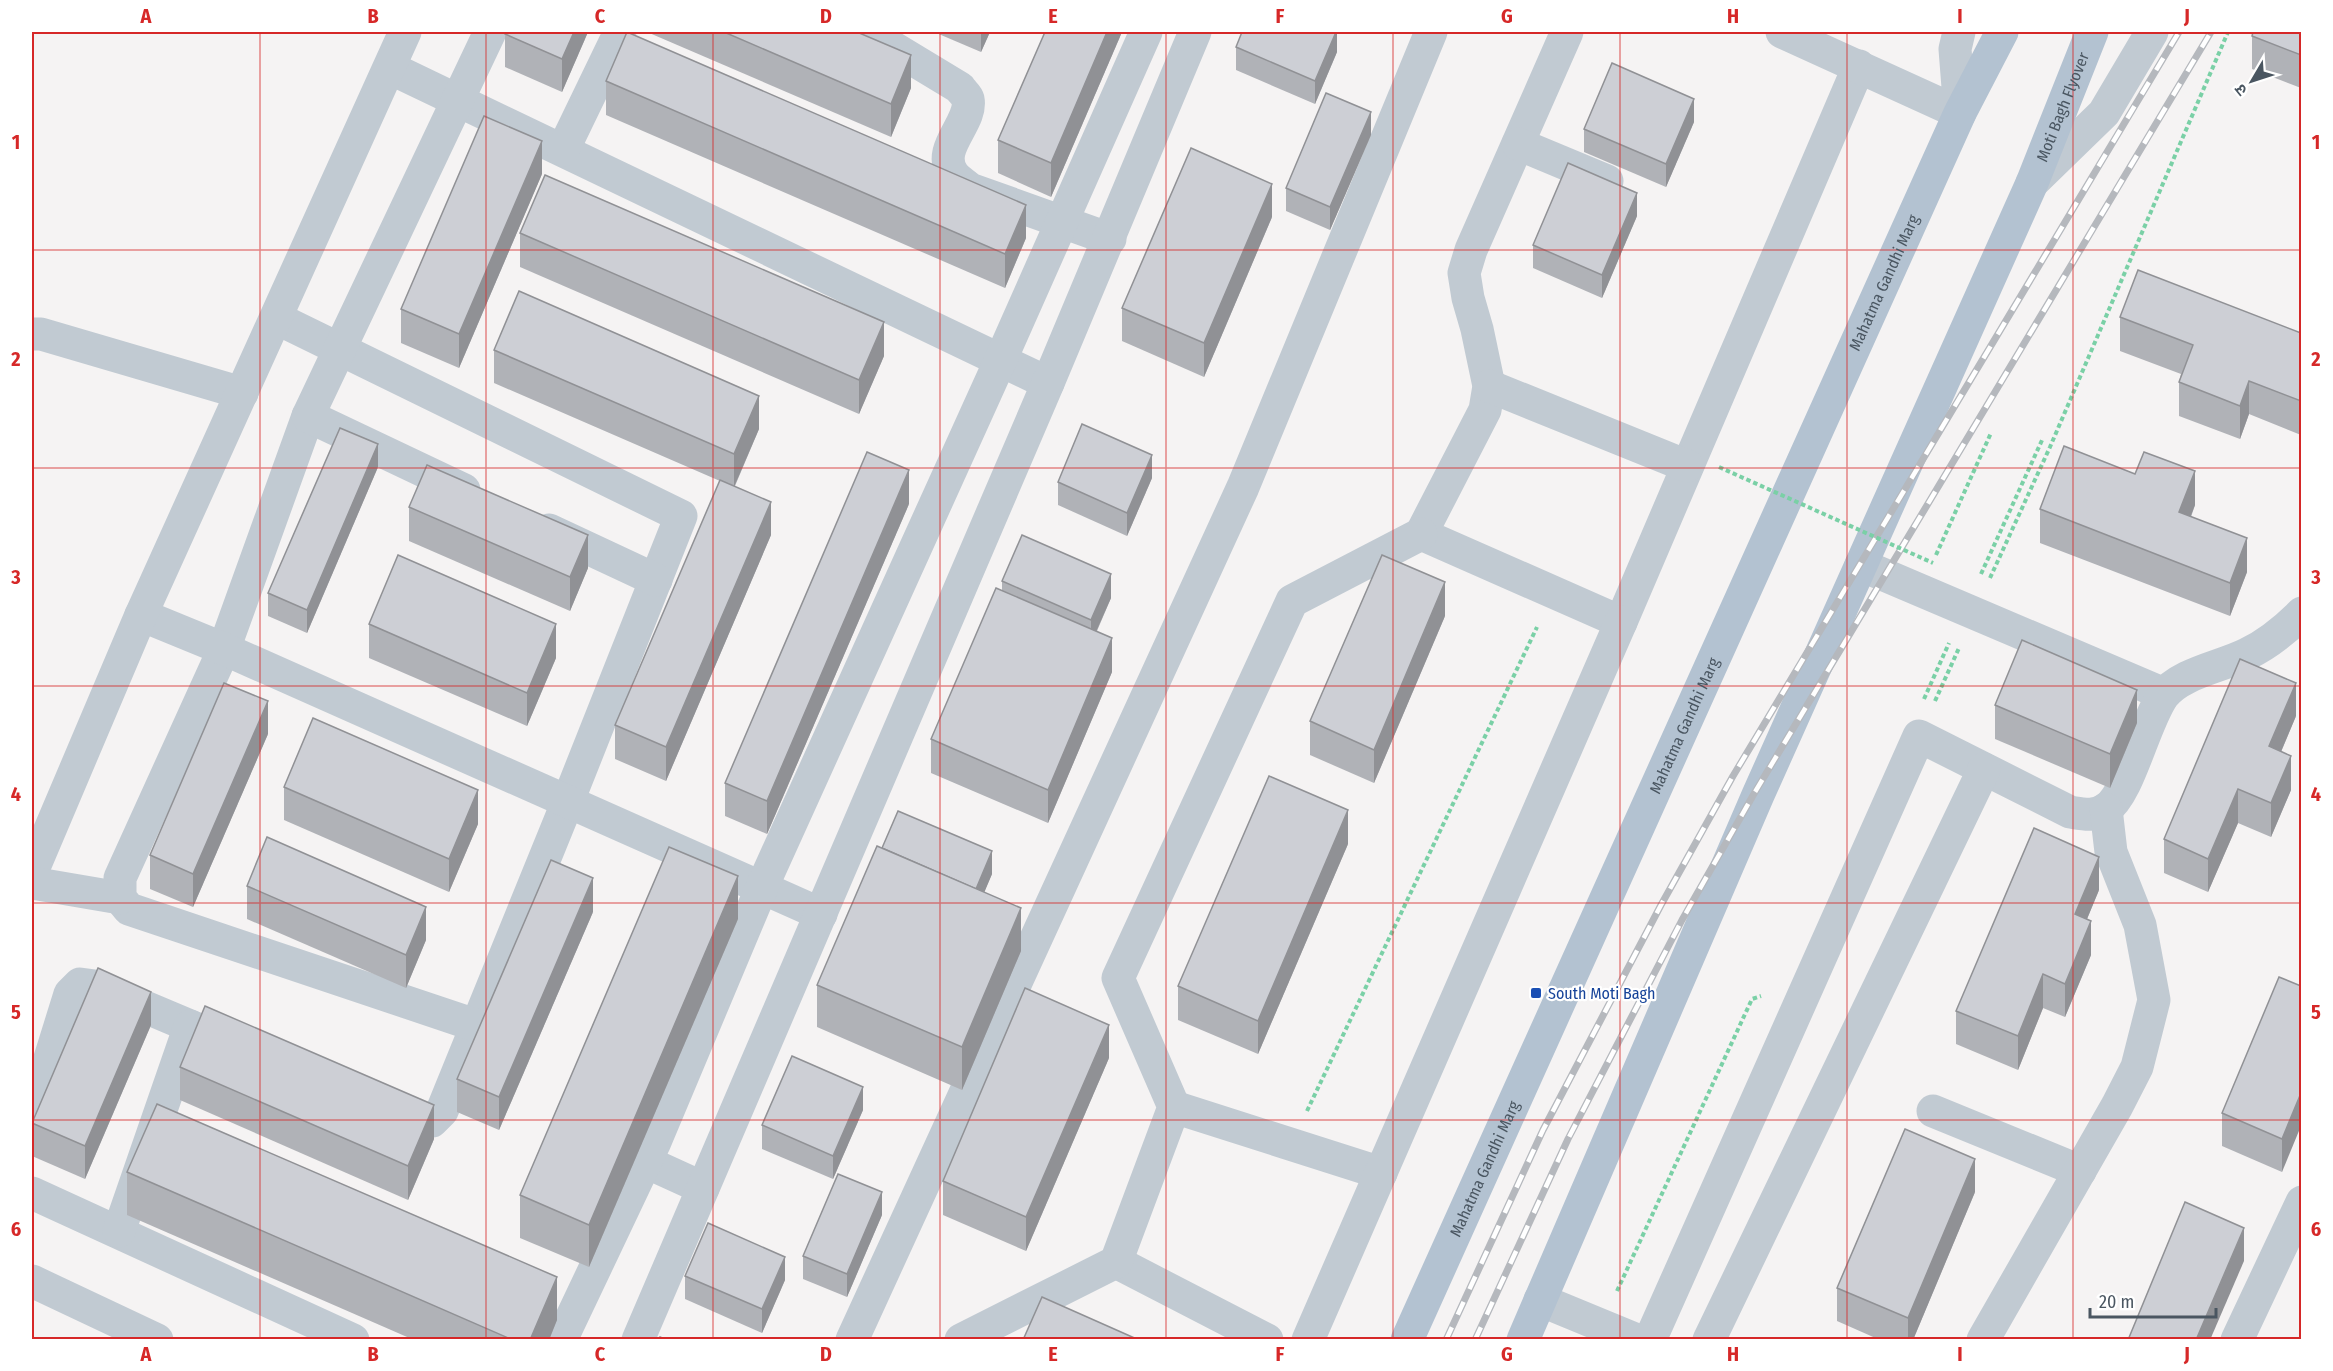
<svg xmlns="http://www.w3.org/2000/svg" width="2333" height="1371" font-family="'Fira Sans Condensed','Noto Sans Devanagari',sans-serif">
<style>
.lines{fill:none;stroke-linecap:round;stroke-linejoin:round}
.path{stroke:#7ad0a6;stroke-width:4;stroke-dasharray:4.5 3;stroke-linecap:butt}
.minor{stroke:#c1cad2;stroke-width:33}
.major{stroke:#b3c2d1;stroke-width:33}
.rail-casing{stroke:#b5b8bd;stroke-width:7}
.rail{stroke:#fff;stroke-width:4.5;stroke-dasharray:14;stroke-linecap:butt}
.path-bridge{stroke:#7ad0a6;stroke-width:4;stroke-dasharray:4.5 3;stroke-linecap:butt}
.wall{fill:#b0b2b7}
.shaded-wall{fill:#909195}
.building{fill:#cdcfd5;stroke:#909195;stroke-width:1.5}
.grid{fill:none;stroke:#d62828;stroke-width:1.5;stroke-opacity:0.55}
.transit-dot{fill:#1a4fb4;stroke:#fff;stroke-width:2}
.labels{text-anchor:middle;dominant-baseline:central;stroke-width:4.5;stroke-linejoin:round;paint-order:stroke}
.street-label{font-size:16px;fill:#4a5661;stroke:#fff}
.transit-label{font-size:16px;fill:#164399;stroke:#fff;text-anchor:start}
.neatline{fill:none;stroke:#d62828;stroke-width:2}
.grid-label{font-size:20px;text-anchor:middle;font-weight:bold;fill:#d62828}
</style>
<rect width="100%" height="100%" fill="#f5f3f3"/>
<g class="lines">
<g class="path">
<polyline points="1936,555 1991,433"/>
<polyline points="1981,574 2043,438"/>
<polyline points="1990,578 2050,447 2228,32"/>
<polyline points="1924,699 1949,643"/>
<polyline points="1935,701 1959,648"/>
<polyline points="1307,1111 1537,627"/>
<polyline points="1617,1291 1752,999 1761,996"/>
</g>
<g class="minor">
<polyline points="1567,32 1471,250 1464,273 1468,298 1477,329 1489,386 1485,410 1421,534 1621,622 1859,66"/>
<polyline points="1782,32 1960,113 1955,49 1959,32"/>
<path d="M879,39L960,88C962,92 967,95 968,99C973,123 935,148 953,174C957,180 965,184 970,189L1110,239"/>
<polyline points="390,68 1048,383"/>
<polyline points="1518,144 1607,181"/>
<polyline points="563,150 620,32"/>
<polyline points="2032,183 2104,113 2152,32"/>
<polyline points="276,318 681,516 568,801 442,1111 432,1121 420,1120 393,1109"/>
<polyline points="32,334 41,334 242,393"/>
<polyline points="1489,386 1687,466"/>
<polyline points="308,416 224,649 120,878 120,898 129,909 478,1026"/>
<polyline points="464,490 308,416 490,32"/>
<polyline points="549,530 656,580"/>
<polyline points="1861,565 2164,694"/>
<polyline points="141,615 224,649 821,914"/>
<polyline points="32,872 141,615 405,32"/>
<polyline points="32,883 120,898"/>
<polyline points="1174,1107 1381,1173"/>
<polyline points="1933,1111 2080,1171"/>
<polyline points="32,1116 70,994 80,984 95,986 190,1026"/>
<polyline points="646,1162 703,1188"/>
<polyline points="32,1193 353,1340"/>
<polyline points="119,1231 190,1026 237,1045"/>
<polyline points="1116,1262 1267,1340"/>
<polyline points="32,1281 157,1340"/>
<polyline points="1540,1300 1637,1340"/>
<polyline points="561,1340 654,1144 762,887 1001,359 1146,32"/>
<polyline points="638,1340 1048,383 1195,32"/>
<polyline points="852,1340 1243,487 1431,32"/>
<polyline points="961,1340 1116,1262 1174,1107 1118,978 1292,601 1421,534"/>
<polyline points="1308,1340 1621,622"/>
<path d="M1650,1340L1919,736L2070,812C2083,814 2094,817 2106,809C2129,794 2144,723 2163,696C2180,673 2221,667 2247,654C2268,644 2286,629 2302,613"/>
<polyline points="1709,1340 1984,769"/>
<polyline points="1983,1340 2117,1106 2137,1067 2154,1000 2140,925 2111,852 2106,809"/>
<polyline points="2237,1340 2302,1202"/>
</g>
<g class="major">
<path id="s1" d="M1407,1340L1960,113L2002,32"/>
<path id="s2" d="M1523,1340L1758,795L2032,183L2092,32"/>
</g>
<g class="rail-casing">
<g id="rail">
<polyline points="1446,1340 1543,1130 1661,905 1733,776 2179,32"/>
<polyline points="1475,1340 1568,1139 1682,920 1755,792 2211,32"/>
</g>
</g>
<use href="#rail" class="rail"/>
<polyline class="path-bridge" points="1719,467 1933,563"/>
</g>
<g class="wall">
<polygon points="506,32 588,32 562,92 505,67 505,34"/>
<polygon points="647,32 857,32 911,88 891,137"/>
<polygon points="934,32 990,32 981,52"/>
<polygon points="1045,32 1122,32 1051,197 998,173 998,140"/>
<polygon points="1337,32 1337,52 1315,104 1236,70 1236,47"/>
<polygon points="2301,32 2301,88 2252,69 2252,36"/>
<polygon points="606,81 1026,238 1005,288 606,115"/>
<polygon points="1694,122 1666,187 1584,152 1584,129"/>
<polygon points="1371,135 1330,230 1286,211 1286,188"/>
<polygon points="542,174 459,368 401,343 401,309"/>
<polygon points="1637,216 1602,298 1533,268 1533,245"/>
<polygon points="1272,217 1204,377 1122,341 1122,308"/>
<polygon points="520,233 884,356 859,414 520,267"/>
<polygon points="2120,317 2301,333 2301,435 2249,414 2240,439 2179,416 2179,382 2181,374 2120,351"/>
<polygon points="494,350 759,429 735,486 771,535 666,781 615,759 615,725 720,481 494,383"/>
<polygon points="378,467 307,633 268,616 268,593"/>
<polygon points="1152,478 1127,536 1058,505 1058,482"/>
<polygon points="909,504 767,834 725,816 725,783"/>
<polygon points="2195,505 2191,517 2247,572 2230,616 2040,543 2040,509"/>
<polygon points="409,507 588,568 570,611 409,541"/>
<polygon points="1002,581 1111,598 1097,631 1112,672 1048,823 931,773 931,739 1002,590"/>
<polygon points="1445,616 1374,783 1310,755 1310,721"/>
<polygon points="369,624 556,658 527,726 369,658"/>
<polygon points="1995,705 2137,723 2110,788 1995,739"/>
<polygon points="2296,716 2281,752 2291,790 2271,837 2238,823 2208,892 2164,873 2164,839"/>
<polygon points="268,734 193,907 150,889 150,855"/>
<polygon points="284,787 478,824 449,892 284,820"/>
<polygon points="1348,844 1258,1054 1178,1020 1178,986"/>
<polygon points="882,848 992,874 984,892 1021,951 962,1090 817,1027 817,985"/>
<polygon points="247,886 426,940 406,988 247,919"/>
<polygon points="2099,890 2087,919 2091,955 2065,1017 2043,1008 2018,1070 1956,1044 1956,1011"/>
<polygon points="593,912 499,1130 457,1112 457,1079"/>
<polygon points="738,919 589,1267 520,1238 520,1195"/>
<polygon points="2301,986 2282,1172 2222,1146 2222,1113"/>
<polygon points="151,1025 85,1179 32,1156 32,1123"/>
<polygon points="1109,1058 1026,1251 943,1215 943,1181"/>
<polygon points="180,1067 434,1139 408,1200 180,1100"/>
<polygon points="863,1110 833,1179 762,1149 762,1125"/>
<polygon points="127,1172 557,1320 549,1340 414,1340 127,1215"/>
<polygon points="1975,1192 1913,1340 1880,1340 1837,1321 1837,1288"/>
<polygon points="882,1215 847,1297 803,1279 803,1256"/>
<polygon points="685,1276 785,1280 762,1333 685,1299"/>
</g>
<g class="shaded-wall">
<polygon points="574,32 588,32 562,92 562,59"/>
<polygon points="981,32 990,32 981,52"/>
<polygon points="1107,32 1122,32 1051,197 1051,163"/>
<polygon points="1336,32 1337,32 1337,52 1315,104 1315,81"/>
<polygon points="911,55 911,88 891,137 891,104"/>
<polygon points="1694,99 1694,122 1666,187 1666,164"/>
<polygon points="1371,112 1371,135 1330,230 1330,207"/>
<polygon points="542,141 542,174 459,368 459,334"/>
<polygon points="1272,184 1272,217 1204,377 1204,343"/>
<polygon points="1637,193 1637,216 1602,298 1602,275"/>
<polygon points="1026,205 1026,238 1005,288 1005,254"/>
<polygon points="884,322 884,356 859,414 859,380"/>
<polygon points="2249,381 2249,414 2240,439 2240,406"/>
<polygon points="759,396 759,429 734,487 734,454"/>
<polygon points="378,444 378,467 307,633 307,610"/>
<polygon points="1152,455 1152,478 1127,536 1127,513"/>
<polygon points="909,470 909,504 767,834 767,801"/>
<polygon points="2195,471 2195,505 2179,546 2179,512"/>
<polygon points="771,502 771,535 666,781 666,747"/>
<polygon points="588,535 588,568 570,611 570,577"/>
<polygon points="2247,538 2247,572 2230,616 2230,583"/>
<polygon points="1111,574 1111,598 1091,643 1091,620"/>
<polygon points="1445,582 1445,616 1374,783 1374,750"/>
<polygon points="556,624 556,658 527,726 527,693"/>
<polygon points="1112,638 1112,672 1048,823 1048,790"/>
<polygon points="2296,683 2296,716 2269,780 2269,746"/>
<polygon points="2137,690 2137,723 2110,788 2110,754"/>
<polygon points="268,701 268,734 193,907 193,874"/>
<polygon points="2291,756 2291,790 2271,837 2271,803"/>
<polygon points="2238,789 2238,823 2208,892 2208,859"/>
<polygon points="478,790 478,824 449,892 449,859"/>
<polygon points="1348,810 1348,844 1258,1054 1258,1021"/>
<polygon points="992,851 992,874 974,917 974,894"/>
<polygon points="2099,857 2099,890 2075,948 2075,914"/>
<polygon points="738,876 738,919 589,1267 589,1225"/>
<polygon points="593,878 593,912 499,1130 499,1097"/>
<polygon points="426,907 426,940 406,988 406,955"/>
<polygon points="1021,908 1021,951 962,1090 962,1047"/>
<polygon points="2091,921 2091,955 2065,1017 2065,984"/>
<polygon points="2043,974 2043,1008 2018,1070 2018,1036"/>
<polygon points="151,992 151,1025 85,1179 85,1146"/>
<polygon points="1109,1025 1109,1058 1026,1251 1026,1217"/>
<polygon points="863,1087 863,1110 833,1179 833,1156"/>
<polygon points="2301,1093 2301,1126 2282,1172 2282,1139"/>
<polygon points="434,1105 434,1139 408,1200 408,1166"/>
<polygon points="1975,1159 1975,1192 1913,1340 1908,1340 1908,1318"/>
<polygon points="882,1192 882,1215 847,1297 847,1274"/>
<polygon points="2244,1228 2244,1261 2210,1340 2196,1340"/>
<polygon points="785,1257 785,1280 762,1333 762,1309"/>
<polygon points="557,1277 557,1320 549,1340 530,1340"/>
</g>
<g class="building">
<polygon points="506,32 574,32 562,59 505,34"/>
<polygon points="627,32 1026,205 1005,254 606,81"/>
<polygon points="724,32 857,32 911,55 891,104"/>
<polygon points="1045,32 1107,32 1051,163 998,140"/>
<polygon points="1242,32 1336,32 1315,81 1236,47"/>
<polygon points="2253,32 2301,32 2301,55 2252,36"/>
<polygon points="1612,63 1694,99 1666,164 1584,129"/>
<polygon points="1326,93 1371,112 1330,207 1286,188"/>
<polygon points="484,116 542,141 459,334 401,309"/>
<polygon points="1191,148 1272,184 1204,343 1122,308"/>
<polygon points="1568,163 1637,193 1602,275 1533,245"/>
<polygon points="545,175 884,322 859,380 520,233"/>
<polygon points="2138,270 2301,333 2301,401 2249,381 2240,406 2179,382 2193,345 2120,317"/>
<polygon points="519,291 759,396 734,454 494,350"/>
<polygon points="1082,424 1152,455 1127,513 1058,482"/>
<polygon points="340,428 378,444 307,610 268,593"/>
<polygon points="2064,446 2135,474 2144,452 2195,471 2179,512 2247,538 2230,583 2040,509"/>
<polygon points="867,452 909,470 767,801 725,783"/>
<polygon points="427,465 588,535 570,577 409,507"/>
<polygon points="720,480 771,502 666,747 615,725"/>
<polygon points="1022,535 1111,574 1091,620 1002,581"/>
<polygon points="398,555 556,624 527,693 369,624"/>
<polygon points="1382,555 1445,582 1374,750 1310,721"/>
<polygon points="996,588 1112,638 1048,790 931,739"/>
<polygon points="2022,640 2137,690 2110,754 1995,705"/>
<polygon points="2240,659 2296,683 2269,746 2291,756 2271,803 2238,789 2208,859 2164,839"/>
<polygon points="224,683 268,701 193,874 150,855"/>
<polygon points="313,718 478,790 449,859 284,787"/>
<polygon points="1269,776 1348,810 1258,1021 1178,986"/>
<polygon points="898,811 992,851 976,889 882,848"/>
<polygon points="2034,828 2099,857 2075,914 2091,921 2065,984 2043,974 2018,1036 1956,1011"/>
<polygon points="267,837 426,907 406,955 247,886"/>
<polygon points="877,846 1021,908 962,1047 817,985"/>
<polygon points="669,847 738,876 589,1225 520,1195"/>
<polygon points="551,860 593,878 499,1097 457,1079"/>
<polygon points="98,968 151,992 85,1146 32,1123"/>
<polygon points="2279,977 2301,986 2301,1093 2282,1139 2222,1113"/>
<polygon points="1025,988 1109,1025 1026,1217 943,1181"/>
<polygon points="205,1006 434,1105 408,1166 180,1067"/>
<polygon points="792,1056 863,1087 833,1156 762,1125"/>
<polygon points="157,1104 557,1277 530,1340 513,1340 127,1172"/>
<polygon points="1905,1129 1975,1159 1908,1318 1837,1288"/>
<polygon points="838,1174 882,1192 847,1274 803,1256"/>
<polygon points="2185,1202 2244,1228 2196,1340 2128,1340"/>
<polygon points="708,1223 785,1257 762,1309 685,1276"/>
<polygon points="1042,1297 1139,1340 1023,1340"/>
<polygon points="660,1337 667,1340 659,1340"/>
</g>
<path class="grid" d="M260,32V1340M486,32V1340M713,32V1340M940,32V1340M1166,32V1340M1393,32V1340M1620,32V1340M1847,32V1340M2073,32V1340M32,250H2302M32,468H2302M32,686H2302M32,903H2302M32,1120H2302"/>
<rect class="transit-dot" x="1530" y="987" width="12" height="12" rx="3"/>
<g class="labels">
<g class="street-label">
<text stroke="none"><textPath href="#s2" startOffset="1346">Moti Bagh Flyover</textPath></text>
<text stroke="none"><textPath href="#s1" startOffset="1160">Mahatma Gandhi Marg</textPath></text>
<text stroke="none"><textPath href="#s1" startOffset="674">Mahatma Gandhi Marg</textPath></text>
<text stroke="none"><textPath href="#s1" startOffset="188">Mahatma Gandhi Marg</textPath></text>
</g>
<g class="transit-label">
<text x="1548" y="993">South Moti Bagh</text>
</g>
</g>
<rect width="2333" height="1371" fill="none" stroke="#ffffff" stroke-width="66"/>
<g transform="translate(2252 81) rotate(231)" stroke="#ffffff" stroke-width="4.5" paint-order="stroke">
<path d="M0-4.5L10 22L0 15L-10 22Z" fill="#4a5661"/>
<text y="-9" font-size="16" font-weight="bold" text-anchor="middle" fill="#4a5661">उ</text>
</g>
<path d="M2090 1308v9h126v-9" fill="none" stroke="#4a5661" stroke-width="3"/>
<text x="2099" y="1308" font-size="18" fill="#4a5661" stroke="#ffffff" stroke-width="4.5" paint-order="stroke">20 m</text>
<rect x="33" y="33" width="2267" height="1305" class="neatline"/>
<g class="grid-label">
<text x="146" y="23">A</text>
<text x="373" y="23">B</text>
<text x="600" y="23">C</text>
<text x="826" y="23">D</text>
<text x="1053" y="23">E</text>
<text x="1280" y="23">F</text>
<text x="1507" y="23">G</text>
<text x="1733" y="23">H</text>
<text x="1960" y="23">I</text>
<text x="2187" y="23">J</text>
<text x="16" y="149">1</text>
<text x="2316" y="149">1</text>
<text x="16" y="366">2</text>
<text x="2316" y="366">2</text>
<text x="16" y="584">3</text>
<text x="2316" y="584">3</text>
<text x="16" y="801">4</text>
<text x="2316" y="801">4</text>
<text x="16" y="1019">5</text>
<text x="2316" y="1019">5</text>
<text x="16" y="1236">6</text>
<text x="2316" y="1236">6</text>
<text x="146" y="1361">A</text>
<text x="373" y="1361">B</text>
<text x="600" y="1361">C</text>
<text x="826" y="1361">D</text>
<text x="1053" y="1361">E</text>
<text x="1280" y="1361">F</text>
<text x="1507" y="1361">G</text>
<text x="1733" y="1361">H</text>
<text x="1960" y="1361">I</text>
<text x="2187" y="1361">J</text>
</g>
</svg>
